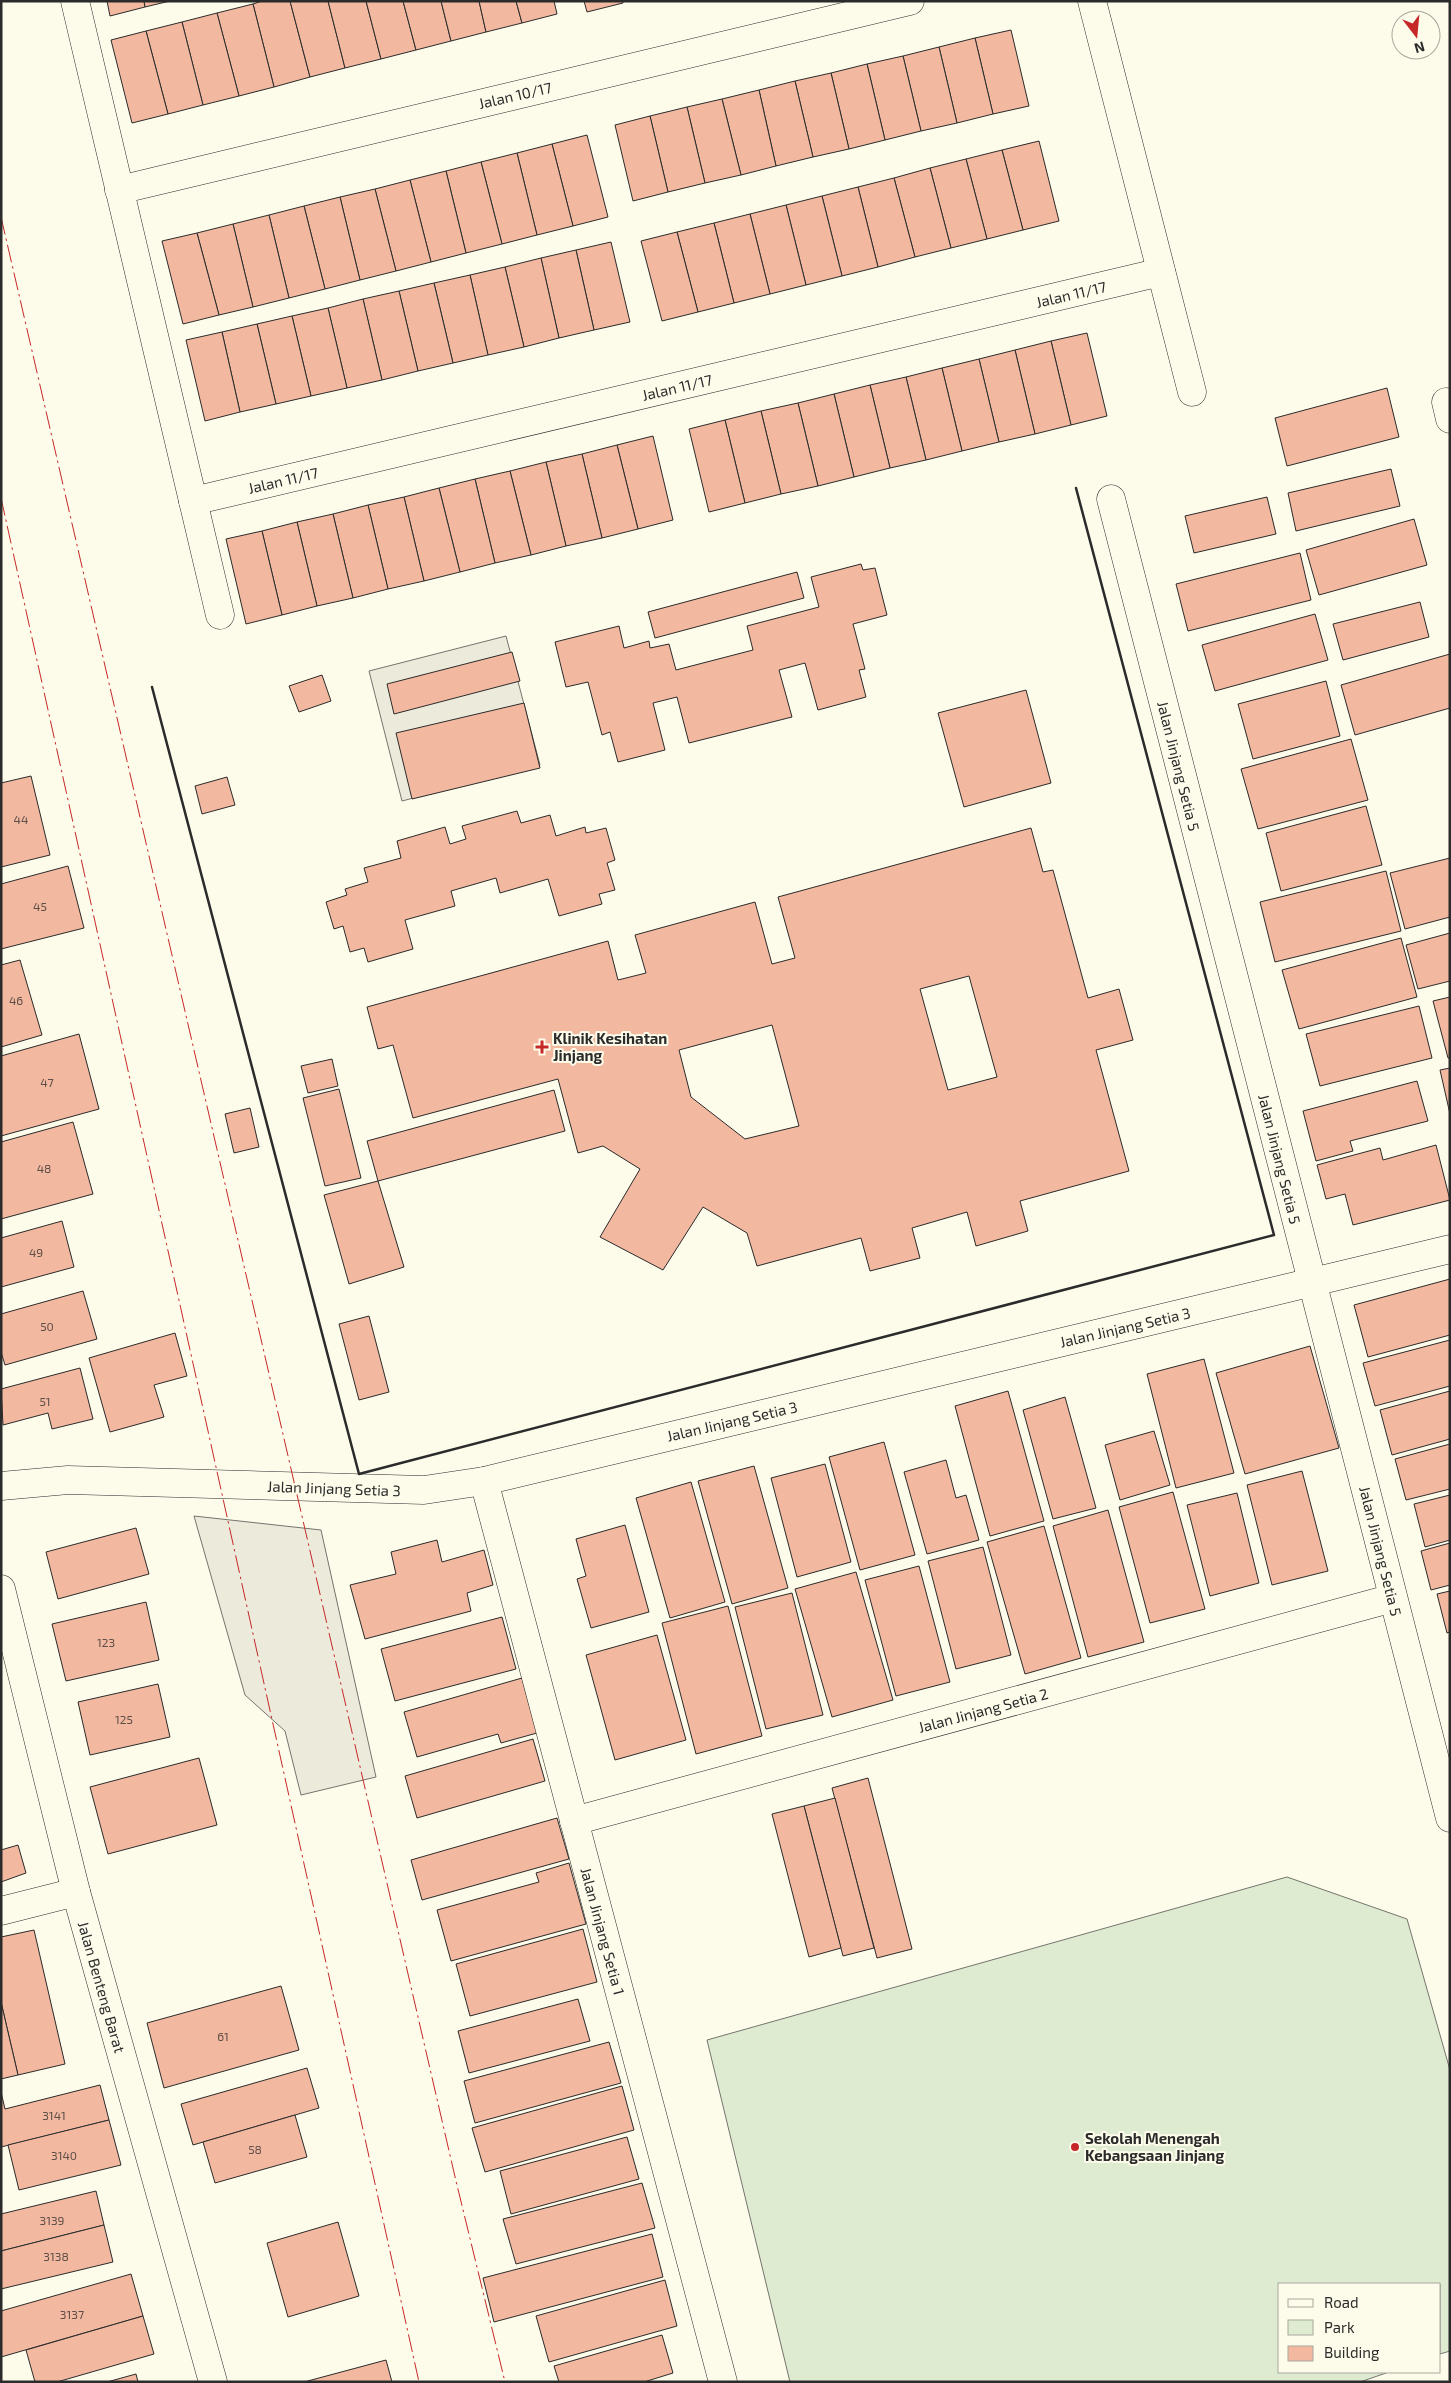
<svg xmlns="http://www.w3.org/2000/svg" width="1451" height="2383" font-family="'Exo 2',sans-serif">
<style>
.green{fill:#deebd1;stroke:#74746e}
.parking{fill:#eceadb;stroke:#74746e}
.building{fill:#f2b8a0;stroke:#2b2b2b;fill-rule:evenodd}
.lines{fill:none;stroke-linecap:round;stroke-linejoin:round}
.minor-casing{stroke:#2b2b2b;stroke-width:29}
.minor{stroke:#fdfbea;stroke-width:28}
.wall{stroke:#2b2b2b;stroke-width:2.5}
.power{stroke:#c62828;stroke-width:1;stroke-dasharray:18 4 2.5 4;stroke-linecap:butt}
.poi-dot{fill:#c62828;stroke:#fdfbea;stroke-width:2}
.labels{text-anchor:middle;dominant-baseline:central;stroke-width:4;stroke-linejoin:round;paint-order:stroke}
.number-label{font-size:12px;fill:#5d4e48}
.street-label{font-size:15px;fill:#2b2b2b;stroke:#fdfbea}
.poi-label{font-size:15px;font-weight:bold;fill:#2b2b2b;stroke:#fdfbea;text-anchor:start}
</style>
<rect width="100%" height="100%" fill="#fdfbea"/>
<polygon class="green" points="1287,1877 1407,1919 1450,2070 1450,2351 1440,2354 1440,2284 1280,2284 1280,2372 1389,2372 1360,2382 790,2382 707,2040"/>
<g class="parking">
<polygon points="506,636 540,765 402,801 369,671"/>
<polygon points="194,1516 321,1530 376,1777 301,1795 285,1731 245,1695"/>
</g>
<g class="building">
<polygon points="107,1 144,1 145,7 110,16"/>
<polygon points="144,1 170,1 145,7"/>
<polygon points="262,1 290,1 310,77 274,87 253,4"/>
<polygon points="290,1 328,1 345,68 310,77"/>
<polygon points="328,1 366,1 381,59 345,68"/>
<polygon points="366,1 403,1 416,50 381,59"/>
<polygon points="403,1 441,1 451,41 416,50"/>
<polygon points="441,1 479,1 486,32 451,41"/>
<polygon points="479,1 516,1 522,23 486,32"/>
<polygon points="516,1 554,1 557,14 522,23"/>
<polygon points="584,1 623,1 623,3 587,12"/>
<polygon points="253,4 274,87 239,96 217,13"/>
<polygon points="217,13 239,96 203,105 182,22"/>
<polygon points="182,22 203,105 168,114 146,31"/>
<polygon points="1011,30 1029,106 993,114 975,38"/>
<polygon points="146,31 168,114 132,123 111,40"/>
<polygon points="975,38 993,114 957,123 939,47"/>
<polygon points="939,47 957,123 921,131 903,56"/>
<polygon points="903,56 921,131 885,140 867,64"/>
<polygon points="867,64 885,140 849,149 831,73"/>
<polygon points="831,73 849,149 813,157 795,81"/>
<polygon points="795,81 813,157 776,166 759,90"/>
<polygon points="759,90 776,166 741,175 722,99"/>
<polygon points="722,99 741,175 705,183 687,107"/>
<polygon points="687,107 705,183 668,192 650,116"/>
<polygon points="650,116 668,192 633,201 615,125"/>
<polygon points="587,135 608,217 573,226 552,144"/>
<polygon points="1039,141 1059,221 1023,230 1002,150"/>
<polygon points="552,144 573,226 537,235 517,153"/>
<polygon points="1002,150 1023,230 987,239 966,159"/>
<polygon points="517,153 537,235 502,244 481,162"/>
<polygon points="966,159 987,239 951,248 930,168"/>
<polygon points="481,162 502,244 466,253 446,171"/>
<polygon points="930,168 951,248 915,257 894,178"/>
<polygon points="446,171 466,253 431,262 410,180"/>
<polygon points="894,178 915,257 878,267 858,187"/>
<polygon points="410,180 431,262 396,271 375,189"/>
<polygon points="858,187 878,267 842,276 822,196"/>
<polygon points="375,189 396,271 360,280 340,197"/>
<polygon points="822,196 842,276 806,285 786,205"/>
<polygon points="340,197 360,280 325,289 304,206"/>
<polygon points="786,205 806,285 770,294 750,214"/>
<polygon points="304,206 325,289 289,298 269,215"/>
<polygon points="750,214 770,294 734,303 714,223"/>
<polygon points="269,215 289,298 253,307 233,224"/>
<polygon points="714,223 734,303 698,312 677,232"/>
<polygon points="233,224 253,307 219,315 197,233"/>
<polygon points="677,232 698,312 662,321 641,241"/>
<polygon points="197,233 219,315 183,324 162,241"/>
<polygon points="611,242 630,322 594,330 576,250"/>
<polygon points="576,250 594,330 559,338 541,258"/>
<polygon points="541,258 559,338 524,347 505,267"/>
<polygon points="505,267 524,347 488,355 470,275"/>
<polygon points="470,275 488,355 453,363 434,283"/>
<polygon points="434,283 453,363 418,371 399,291"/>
<polygon points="399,291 418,371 382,380 363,299"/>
<polygon points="363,299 382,380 347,388 328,308"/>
<polygon points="328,308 347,388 311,396 292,316"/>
<polygon points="292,316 311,396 276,404 257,324"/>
<polygon points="257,324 276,404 240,412 222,332"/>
<polygon points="222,332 240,412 205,421 186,340"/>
<polygon points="1087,333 1107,416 1071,425 1051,341"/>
<polygon points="1051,341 1071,425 1035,434 1015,350"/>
<polygon points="1015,350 1035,434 999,442 979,359"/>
<polygon points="979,359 999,442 962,451 942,368"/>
<polygon points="942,368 962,451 926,460 906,377"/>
<polygon points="906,377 926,460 890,468 870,385"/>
<polygon points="870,385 890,468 854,477 834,394"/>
<polygon points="1387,388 1399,437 1287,466 1275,418"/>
<polygon points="834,394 854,477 818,486 798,403"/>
<polygon points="798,403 818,486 781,494 761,411"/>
<polygon points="761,411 781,494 745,503 725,420"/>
<polygon points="725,420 745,503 709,512 689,429"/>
<polygon points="653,436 673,520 638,529 617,445"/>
<polygon points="617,445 638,529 602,538 582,454"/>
<polygon points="582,454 602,538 566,546 546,462"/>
<polygon points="546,462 566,546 531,555 510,471"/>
<polygon points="1391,469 1400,506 1296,531 1288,493"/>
<polygon points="510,471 531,555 495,563 475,479"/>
<polygon points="475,479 495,563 460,572 439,488"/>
<polygon points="439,488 460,572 424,581 404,497"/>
<polygon points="404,497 424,581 388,589 368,505"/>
<polygon points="1267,497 1276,534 1194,553 1185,516"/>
<polygon points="368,505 388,589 353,598 333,514"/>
<polygon points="333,514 353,598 317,606 297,522"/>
<polygon points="1414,519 1427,565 1319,595 1306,550"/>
<polygon points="297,522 317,606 282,615 262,531"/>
<polygon points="262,531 282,615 246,624 226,539"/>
<polygon points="1300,553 1311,600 1188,631 1176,584"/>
<polygon points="861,564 863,570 875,568 887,615 853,624 865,669 859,670 866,697 818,710 805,663 779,670 792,717 689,743 677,697 653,703 665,750 618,762 610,732 602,735 588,682 566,687 555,642 619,626 624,648 649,641 650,648 669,644 676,670 753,650 747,626 819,607 811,577"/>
<polygon points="797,572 804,598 655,638 648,612"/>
<polygon points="1420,602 1429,637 1343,660 1333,624"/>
<polygon points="1315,614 1328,660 1215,691 1202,645"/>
<polygon points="512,652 520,681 394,714 387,684"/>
<polygon points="1450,654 1450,708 1355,735 1341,685"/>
<polygon points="322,675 331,701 299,712 289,686"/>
<polygon points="1326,681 1340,736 1253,759 1238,704"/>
<polygon points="1026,690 1051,783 964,807 938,713"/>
<polygon points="524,703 540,768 412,799 396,733"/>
<polygon points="1351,739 1368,800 1258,829 1241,769"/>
<polygon points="31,776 50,855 1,867 1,783"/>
<polygon points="227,777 235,805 202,814 195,786"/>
<polygon points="1366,806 1382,865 1281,891 1266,833"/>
<polygon points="517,811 521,823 550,815 556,836 585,827 586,833 606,828 615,860 607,863 615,890 599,894 602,904 559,916 548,879 500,893 496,878 451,891 455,906 405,920 413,949 368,962 364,948 350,952 343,926 334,929 326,902 347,895 345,889 368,882 364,868 401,858 397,841 445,827 450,844 466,839 462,826"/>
<path d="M1031,828L1043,872L1053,870L1088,998L1119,989L1133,1040L1096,1050L1129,1171L1020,1201L1028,1231L976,1246L967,1212L912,1228L920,1258L870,1271L861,1238L757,1266L747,1233L703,1207L663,1270L600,1237L640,1169L603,1146L578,1153L558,1079L413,1118L393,1045L378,1049L367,1007L608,941L618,980L646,973L635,935L755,902L772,964L795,958L778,897ZM969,976L997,1077L948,1090L920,989ZM772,1025L799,1126L745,1139L691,1097L679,1050Z"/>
<polygon points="1450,858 1450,917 1405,929 1390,873"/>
<polygon points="68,866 84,928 1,949 1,884"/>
<polygon points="1386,871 1401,931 1275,962 1260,902"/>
<polygon points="1450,933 1450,981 1418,989 1406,945"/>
<polygon points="1401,938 1417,997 1299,1029 1282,970"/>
<polygon points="20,960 42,1035 1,1047 1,965"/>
<polygon points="1450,997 1450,1058 1448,1058 1433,1001"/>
<polygon points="1419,1006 1432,1058 1320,1086 1306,1034"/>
<polygon points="79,1034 99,1109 1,1136 1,1056"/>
<polygon points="332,1059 338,1086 308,1093 301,1066"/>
<polygon points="1450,1068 1450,1114 1440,1070"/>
<polygon points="1417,1081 1428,1121 1350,1141 1353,1151 1316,1161 1303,1111"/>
<polygon points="339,1089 361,1178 325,1186 303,1098"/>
<polygon points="554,1090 565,1131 378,1181 367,1141"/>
<polygon points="250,1108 259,1147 234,1153 225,1114"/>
<polygon points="73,1122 93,1194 1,1219 1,1142"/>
<polygon points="1436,1145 1450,1200 1353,1225 1345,1194 1326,1199 1317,1165 1380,1148 1383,1160"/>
<polygon points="378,1181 404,1267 349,1284 324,1195"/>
<polygon points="62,1221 74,1267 1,1287 1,1238"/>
<polygon points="1450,1279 1450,1335 1368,1357 1354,1305"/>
<polygon points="83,1291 97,1339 5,1365 1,1352 1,1314"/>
<polygon points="369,1316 389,1392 359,1400 339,1324"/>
<polygon points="175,1333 187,1376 154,1385 164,1417 110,1432 89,1358"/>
<polygon points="1450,1340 1450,1386 1375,1406 1363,1363"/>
<polygon points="1310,1346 1339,1448 1245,1474 1216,1373"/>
<polygon points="1204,1359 1234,1473 1176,1488 1147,1374"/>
<polygon points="80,1368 93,1419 52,1429 48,1413 3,1425 1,1389"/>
<polygon points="1008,1391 1044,1521 990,1536 955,1406"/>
<polygon points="1450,1391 1450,1439 1392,1455 1380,1410"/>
<polygon points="1065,1397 1096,1508 1053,1519 1023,1410"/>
<polygon points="1154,1431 1170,1485 1120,1500 1105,1445"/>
<polygon points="884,1442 915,1555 860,1570 829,1457"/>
<polygon points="1450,1444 1450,1489 1406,1500 1395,1459"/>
<polygon points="946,1460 956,1498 966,1495 979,1540 927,1554 904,1472"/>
<polygon points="825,1464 851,1562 797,1577 771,1478"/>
<polygon points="754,1466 788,1588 732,1604 698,1481"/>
<polygon points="1302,1471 1328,1571 1272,1585 1247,1485"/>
<polygon points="691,1482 725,1602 670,1618 636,1498"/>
<polygon points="1173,1492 1205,1609 1150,1623 1119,1507"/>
<polygon points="1237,1493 1259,1583 1210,1596 1187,1505"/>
<polygon points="1450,1495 1450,1540 1425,1547 1414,1504"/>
<polygon points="1108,1510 1144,1642 1088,1657 1053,1526"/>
<polygon points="625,1525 649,1612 591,1628 577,1579 586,1576 576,1539"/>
<polygon points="1044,1526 1081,1658 1025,1674 987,1542"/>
<polygon points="136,1528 149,1574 58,1599 46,1552"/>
<polygon points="437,1540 442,1562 484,1550 493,1585 467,1593 471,1611 365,1639 350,1585 396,1574 391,1552"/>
<polygon points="1450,1543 1450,1585 1431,1590 1421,1551"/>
<polygon points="983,1547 1011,1655 956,1669 928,1561"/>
<polygon points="919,1566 950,1682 896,1696 865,1580"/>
<polygon points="856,1572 893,1700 832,1717 795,1589"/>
<polygon points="1450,1591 1450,1632 1447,1633 1437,1594"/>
<polygon points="792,1593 823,1715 766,1729 735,1607"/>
<polygon points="146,1602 159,1660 66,1681 52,1624"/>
<polygon points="728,1606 762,1736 696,1754 662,1623"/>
<polygon points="502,1617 516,1669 395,1701 381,1649"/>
<polygon points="657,1635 686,1740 615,1760 586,1655"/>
<polygon points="522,1678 537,1733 501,1743 498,1734 417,1757 404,1712"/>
<polygon points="158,1684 170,1737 90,1755 78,1702"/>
<polygon points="533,1739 545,1781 417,1818 405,1776"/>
<polygon points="199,1758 217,1825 108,1854 90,1787"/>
<polygon points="868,1778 912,1949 877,1958 832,1788"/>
<polygon points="835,1798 874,1948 843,1956 804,1806"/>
<polygon points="804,1806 841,1948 809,1957 772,1814"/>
<polygon points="557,1818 569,1859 422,1900 411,1860"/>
<polygon points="18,1845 26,1873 1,1882 1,1850"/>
<polygon points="569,1863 586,1924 451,1961 437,1910 539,1882 536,1873"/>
<polygon points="583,1929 597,1982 470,2016 456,1964"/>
<polygon points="34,1930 65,2064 18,2075 1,2002 1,1937"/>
<polygon points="281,1986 299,2050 164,2088 147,2023"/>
<polygon points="578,1999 590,2041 469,2073 458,2031"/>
<polygon points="1,2002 18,2075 1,2079"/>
<polygon points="609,2042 621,2083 475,2123 464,2081"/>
<polygon points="307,2068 319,2108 193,2145 181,2104"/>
<polygon points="100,2085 109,2120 1,2147 1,2092 5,2109"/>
<polygon points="622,2086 634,2130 485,2172 472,2128"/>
<polygon points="295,2115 307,2157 215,2183 203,2142"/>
<polygon points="109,2120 121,2165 19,2190 8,2145"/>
<polygon points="627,2137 639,2179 511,2214 500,2171"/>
<polygon points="642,2183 655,2228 516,2264 503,2219"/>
<polygon points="96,2191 104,2225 1,2251 1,2214"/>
<polygon points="338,2222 359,2296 288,2317 267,2243"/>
<polygon points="104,2225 113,2262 1,2289 1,2251"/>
<polygon points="652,2234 663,2277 494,2322 483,2278"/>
<polygon points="131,2274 143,2316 1,2357 1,2311"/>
<polygon points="665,2280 677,2326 549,2362 536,2316"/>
<polygon points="143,2316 154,2354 57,2382 35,2382 26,2350"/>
<polygon points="662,2335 673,2373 644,2382 559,2382 554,2366"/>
<polygon points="386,2360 392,2382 304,2382"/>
<polygon points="136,2374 138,2382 107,2382"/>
</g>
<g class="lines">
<g class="minor-casing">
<g id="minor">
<polyline points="75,1 220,615"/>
<polyline points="1092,1 1192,392"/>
<polyline points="119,190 910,1"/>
<polyline points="1446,402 1450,419"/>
<polyline points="1111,499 1450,1818"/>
<polyline points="193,501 1161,272"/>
<polyline points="484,1481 723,2382"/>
<polyline points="1,1486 68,1480 424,1490 484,1481 1450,1249"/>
<polyline points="1,1589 76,1892 213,2382"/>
<polyline points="574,1821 1393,1598"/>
<polyline points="1,1911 76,1892"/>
</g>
</g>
<use href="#minor" class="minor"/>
<polyline class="wall" points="152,687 359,1474 1274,1235 1076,488"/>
<g class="power">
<polyline points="1,217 456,2181 505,2382"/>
<polyline points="1,498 419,2382"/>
</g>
</g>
<g class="poi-dot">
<path d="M539.5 1039.5h5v5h5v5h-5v5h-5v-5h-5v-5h5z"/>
<circle cx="1075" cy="2147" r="5"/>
</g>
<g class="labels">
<g class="number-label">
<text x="21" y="819">44</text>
<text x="40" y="906">45</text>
<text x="16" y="1000">46</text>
<text x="47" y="1082">47</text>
<text x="44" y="1168">48</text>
<text x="36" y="1252">49</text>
<text x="47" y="1326">50</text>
<text x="45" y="1401">51</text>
<text x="106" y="1642">123</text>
<text x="124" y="1719">125</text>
<text x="223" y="2036">61</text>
<text x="54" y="2115">3141</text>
<text x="255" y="2149">58</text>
<text x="64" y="2155">3140</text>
<text x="52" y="2220">3139</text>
<text x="56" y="2256">3138</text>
<text x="72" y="2314">3137</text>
</g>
<g class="street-label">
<text transform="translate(515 95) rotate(-13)">Jalan 10/17</text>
<text transform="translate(1071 294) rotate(-13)">Jalan 11/17</text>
<text transform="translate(677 387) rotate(-13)">Jalan 11/17</text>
<text transform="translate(283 480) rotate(-13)">Jalan 11/17</text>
<text transform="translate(1179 766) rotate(76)">Jalan Jinjang Setia 5</text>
<text transform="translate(1280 1159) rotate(76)">Jalan Jinjang Setia 5</text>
<text transform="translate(1125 1327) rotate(-13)">Jalan Jinjang Setia 3</text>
<text transform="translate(732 1421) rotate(-13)">Jalan Jinjang Setia 3</text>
<text transform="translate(334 1488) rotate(2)">Jalan Jinjang Setia 3</text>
<text transform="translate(1381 1551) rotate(76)">Jalan Jinjang Setia 5</text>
<text transform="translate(983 1710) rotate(-15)">Jalan Jinjang Setia 2</text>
<text transform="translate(603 1931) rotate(75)">Jalan Jinjang Setia 1</text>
<text transform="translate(102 1987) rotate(74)">Jalan Benteng Barat</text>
</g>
<g class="poi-label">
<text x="553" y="1038">Klinik Kesihatan<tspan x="553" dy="17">Jinjang</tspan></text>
<text x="1085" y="2138">Sekolah Menengah<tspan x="1085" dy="17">Kebangsaan Jinjang</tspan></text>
</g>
</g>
<rect width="1451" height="2383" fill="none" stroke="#2b2b2b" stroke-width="5"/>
<rect x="1278" y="2283" width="162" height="90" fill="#fdfbea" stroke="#a9a89e"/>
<rect x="1288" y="2299" width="25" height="8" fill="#fdfbea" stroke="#a9a89e"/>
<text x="1324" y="2308" font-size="15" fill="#2b2b2b">Road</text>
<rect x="1288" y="2320" width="25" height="15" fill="#deebd1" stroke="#a9a89e"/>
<text x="1324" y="2333" font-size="15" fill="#2b2b2b">Park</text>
<rect x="1288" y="2346" width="25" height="15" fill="#f2b8a0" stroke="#a9a89e"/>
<text x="1324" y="2358" font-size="15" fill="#2b2b2b">Building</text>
<g transform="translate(1416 35) rotate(164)"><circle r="24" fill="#fdfbea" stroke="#a9a89e"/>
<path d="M0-4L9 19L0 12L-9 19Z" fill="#c62828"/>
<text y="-8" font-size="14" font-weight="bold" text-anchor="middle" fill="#2b2b2b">N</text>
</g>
</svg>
